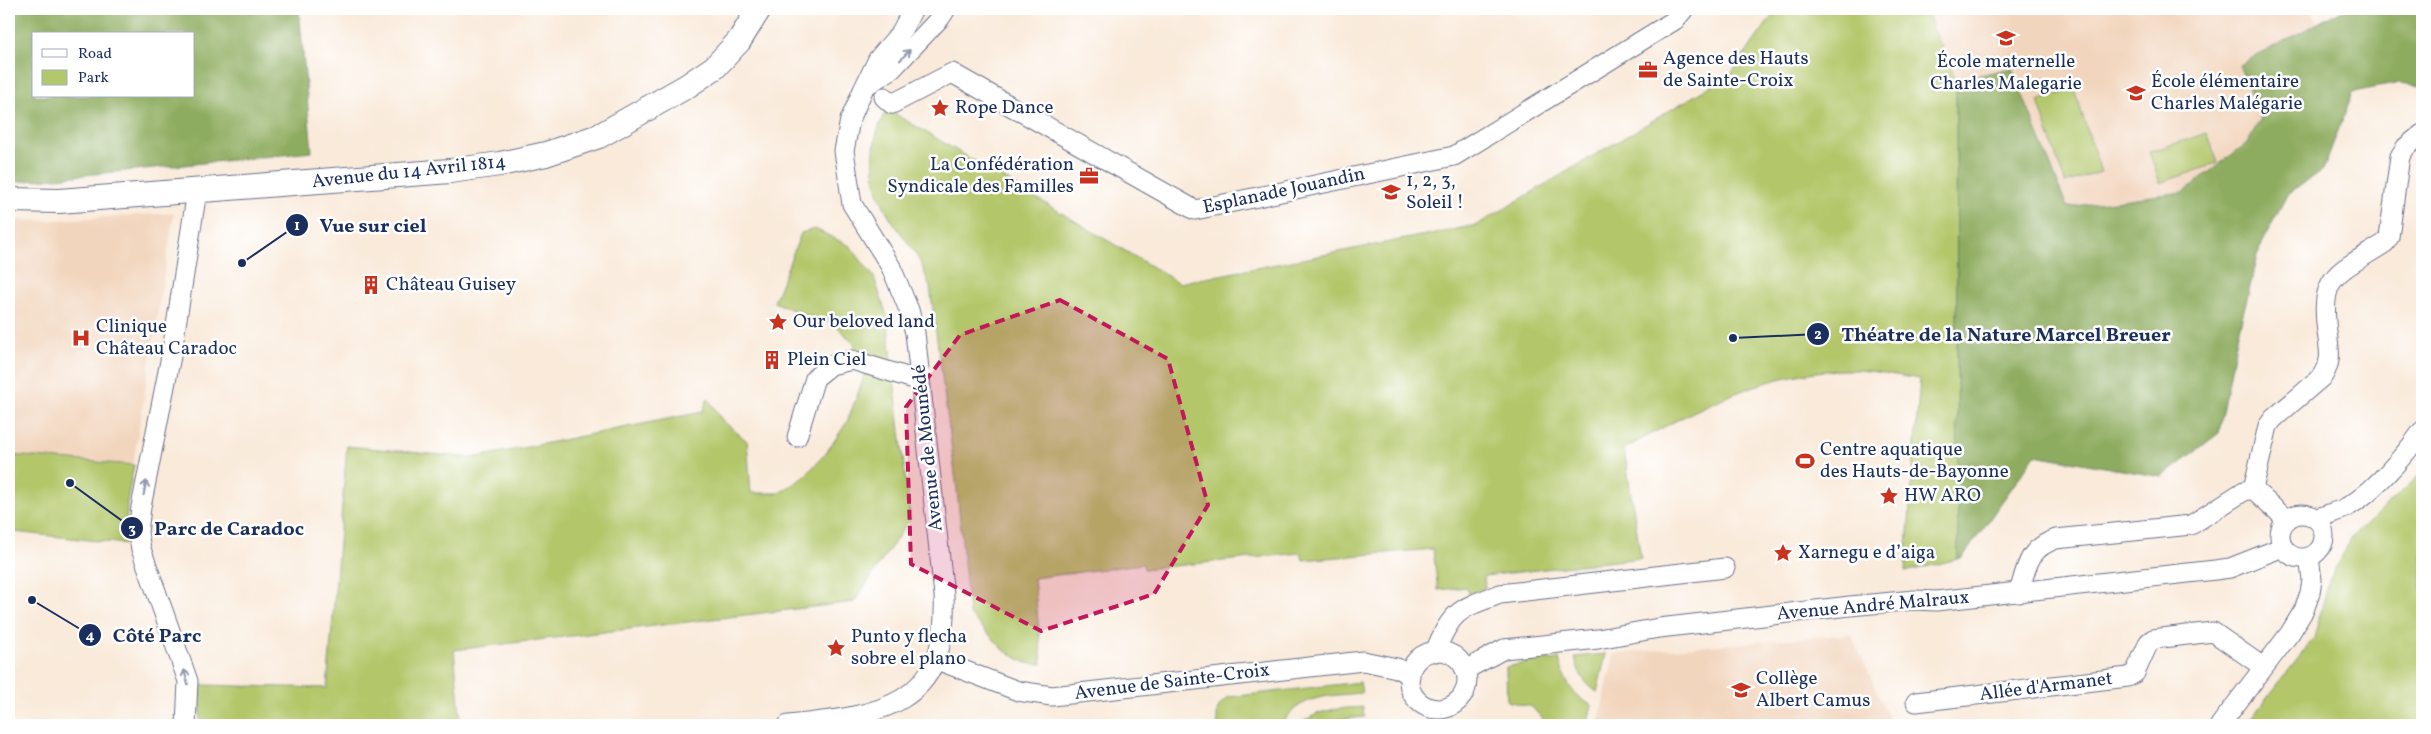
<svg xmlns="http://www.w3.org/2000/svg" width="2431" height="734" font-family="Vollkorn,serif">
<style>
.built{fill:#f2d5bd}
.green{fill:#b3c76b;stroke:#677b64}
.forest{fill:#8eac5f;stroke:#546e5e;fill-rule:evenodd}
.lines{fill:none;stroke-linecap:round;stroke-linejoin:round}
.minor-casing{stroke:#697089;stroke-width:21}
.major-casing{stroke:#697089;stroke-width:26}
.minor{stroke:#fff;stroke-width:19}
.major{stroke:#fff;stroke-width:24}
.oneway{stroke:#8d97ae}
.marked{fill:#c2185b;fill-opacity:0.2;stroke:#c2185b;stroke-width:4;stroke-dasharray:10 6;stroke-linejoin:round}
.labels{text-anchor:middle;dominant-baseline:central;stroke-width:5;stroke-linejoin:round;paint-order:stroke}
.poi-label{font-size:19px;fill:#1b2f5e;stroke:#fff;text-anchor:start}
.street-label{font-size:19px;fill:#1b2f5e;stroke:#fff}
.leader{fill:none;stroke:#1b2f5e;stroke-width:2}
.callout-dot{fill:#1b2f5e;stroke:#fff;stroke-width:2}
.mark-label{font-size:15px;text-anchor:middle;font-weight:bold;fill:#fff}
.callout-label{font-size:20px;text-anchor:middle;font-weight:bold;fill:#1b2f5e;stroke:#fff;stroke-width:5;stroke-linejoin:round;paint-order:stroke}
</style>
<rect width="100%" height="100%" fill="#fff"/>
<filter id="ink" filterUnits="userSpaceOnUse"><feTurbulence type="fractalNoise" baseFrequency=".02" numOctaves="2"/><feDisplacementMap in="SourceGraphic" scale="10" xChannelSelector="R" yChannelSelector="G"/><feConvolveMatrix kernelMatrix="1 2 1 2 8 2 1 2 1" color-interpolation-filters="sRGB"/></filter>
<filter id="wash" filterUnits="userSpaceOnUse"><feTurbulence type="fractalNoise" baseFrequency=".0096" numOctaves="4" result="noise"/><feDisplacementMap in="SourceGraphic" scale="20" xChannelSelector="R" yChannelSelector="G"/><feGaussianBlur stdDeviation="1.12" result="paint"/><feColorMatrix in="noise" values="0 0 0 0 0 0 0 0 0 0 0 0 0 0 0 0 0 1.4 0 .05"/><feComposite in="paint" operator="in"/></filter>
<g filter="url(#wash)">
<rect width="100%" height="100%" fill="#f9eada"/>
<g class="built">
<polygon points="1925,9 2311,9 2317,23 2240,65 2261,117 2247,143 2183,192 2067,207 2013,68 1956,80"/>
<polygon points="174,213 133,464 9,455 9,220 42,221"/>
<polygon points="1851,634 1892,725 1598,725 1614,654"/>
</g>
<g class="green">
<path d="M1777,9H1925L1956,80L1958,559L1905,572L1920,379C1899,376 1877,371 1856,370C1768,368 1698,408 1624,449L1641,558L1484,576L1485,588L1469,594L1467,587L1438,590L1433,549L1303,560L1301,553L1144,569L1143,564L1034,578L1042,664L1026,663L1005,651L969,614L957,489L930,287C926,277 923,267 918,258C907,239 891,223 882,202C869,174 871,136 887,109L1179,283L1477,225L1731,74Z"/>
<polygon points="2074,89 2101,172 2065,183 2038,101"/>
<polygon points="2207,133 2218,163 2160,183 2149,152"/>
<polygon points="815,229 850,246 874,277 887,316 910,519 854,602 454,650 461,725 200,725 201,685 327,688 347,446 473,458 702,412 708,398 722,420 747,441 751,493 779,493 803,478 826,453 847,422 867,369 854,344 834,323 805,315 774,302 801,233"/>
<polygon points="9,455 134,465 127,501 126,544 14,532 9,548"/>
<polygon points="2422,473 2422,725 2246,725 2314,638 2329,581 2350,539"/>
<path d="M1606,654L1597,692C1584,683 1578,673 1575,657Z"/>
<path d="M1559,659C1564,679 1572,697 1592,705L1587,725H1548L1532,707L1507,701L1506,667L1535,661Z"/>
<path d="M1360,682L1362,693C1331,696 1298,694 1282,725H1218C1216,711 1216,706 1229,697Z"/>
<path d="M1363,707L1364,717L1334,720V725H1300C1319,708 1338,709 1363,707Z"/>
</g>
<g class="forest">
<path d="M9,9H299L312,152L16,182L9,180ZM34,34H194V96H34Z"/>
<polygon points="2344,9 2422,9 2422,86 2400,83 2353,92 2323,170 2287,195 2261,244 2238,333 2219,433 2162,477 2035,455 1963,557 1958,559 1956,80 2012,68 2067,207 2183,192 2247,143 2261,118 2239,65"/>
</g>
</g>
<g filter="url(#ink)">
<g class="lines">
<g class="minor-casing">
<g id="minor">
<polyline points="867,85 892,69 941,17 946,9"/>
<polyline points="884,97 892,104 952,73 1195,210 1454,156 1675,20 1684,9"/>
<polyline points="797,437 815,378 831,365 852,360 920,381"/>
<path d="M2253,489L2268,426L2273,419L2323,376C2331,363 2330,353 2328,339C2318,274 2335,275 2385,243L2389,237L2400,156L2406,147L2422,134"/>
<circle cx="2302" cy="536" r="22"/>
<path d="M2316,519C2325,515 2336,512 2345,508C2371,495 2406,454 2422,431"/>
<path d="M2019,593C2026,568 2028,548 2056,539L2191,525L2244,491L2253,489L2287,520"/>
<circle cx="1438" cy="680" r="29"/>
<path d="M1435,652C1452,610 1459,609 1500,594L1725,568"/>
<polyline points="937,660 1018,691 1052,696 1363,661 1397,668 1410,676"/>
<polyline points="1465,670 1504,649 1598,639 1659,628 1850,606 1914,600 1936,601 2215,570 2230,568 2283,547"/>
<polyline points="1916,702 2128,677 2135,673 2149,642 2153,639 2213,632 2263,667"/>
<polyline points="186,725 188,681 141,549 138,533 141,507 172,351 197,191"/>
<path d="M788,725C880,715 949,708 944,595L915,333L909,310L891,267L852,204L844,151L850,120L863,90L878,59L901,32L913,9"/>
<polyline points="2220,725 2290,633 2304,610 2310,593 2312,580 2309,557"/>
</g>
</g>
<g class="major-casing">
<polyline id="major" points="9,200 59,201 450,171 500,164 546,154 599,136 687,86 715,67 739,41 759,9"/>
</g>
<use href="#minor" class="minor"/>
<use href="#major" class="major"/>
</g>
<defs><path id="oneway-shaft" d="M-6 0H5M1.5-3L5.5 0L1.5 3" fill="none" stroke-width="1.6" stroke-linecap="round" stroke-linejoin="round" transform="scale(1.25)"/></defs>
<g class="oneway">
<use href="#oneway-shaft" transform="translate(905 55) rotate(-47)"/>
<use href="#oneway-shaft" transform="translate(145 488) rotate(-79)"/>
<use href="#oneway-shaft" transform="translate(186 677) rotate(-104)"/>
</g>
</g>
<path class="marked" d="M1060,300L1168,359L1208,505L1154,594L1041,631L911,564L906,407L960,335Z"/>
<defs>
<g id="school-bare" transform="scale(1.5)"><path d="M0-5L7-2L0 1L-7-2ZM-4 1L0 2.5L4 1V4Q0 6-4 4Z" fill="#c8321e" stroke="#fff" stroke-width="2.5" paint-order="stroke"/></g>
<g id="office-bare" transform="scale(1.5)"><path d="M-6-3h4V-5.5h4V-3h4V5H-6ZM-1-4.5V-3h2v-1.5ZM-6 0V1H6V0Z" fill="#c8321e" stroke="#fff" stroke-width="2.5" paint-order="stroke"/></g>
<g id="sight-bare" transform="scale(1.5)"><path d="M0-6L1.8-2.2L6-1.7L2.9 1.2L3.7 5.4L0 3.3L-3.7 5.4L-2.9 1.2L-6-1.7L-1.8-2.2Z" fill="#c8321e" stroke="#fff" stroke-width="2.5" paint-order="stroke"/></g>
<g id="building-bare" transform="scale(1.5)"><path d="M-4-6H4V6H1V3H-1V6H-4ZM-2.5-4.3h1.7v1.8h-1.7ZM.8-4.3h1.7v1.8H.8ZM-2.5-1h1.7V.8h-1.7ZM.8-1h1.7V.8H.8Z" fill="#c8321e" stroke="#fff" stroke-width="2.5" paint-order="stroke"/></g>
<g id="hospital-bare" transform="scale(1.5)"><path d="M-5-5h3v3.5h4V-5h3V5h-3V1.5h-4V5h-3Z" fill="#c8321e" stroke="#fff" stroke-width="2.5" paint-order="stroke"/></g>
<g id="stadium-bare" transform="scale(1.5)"><path d="M0-5a6.5 5 0 1 0 0 10a6.5 5 0 1 0 0-10ZM-3.5-1.8h7v3.6h-7Z" fill="#c8321e" stroke="#fff" stroke-width="2.5" paint-order="stroke"/></g>
</defs>
<g fill-rule="evenodd">
<use href="#school-bare" x="2006" y="38"/>
<use href="#office-bare" x="1648" y="70"/>
<use href="#school-bare" x="2136" y="93"/>
<use href="#sight-bare" x="940" y="108"/>
<use href="#office-bare" x="1089" y="176"/>
<use href="#school-bare" x="1391" y="192"/>
<use href="#building-bare" x="371" y="285"/>
<use href="#sight-bare" x="778" y="322"/>
<use href="#hospital-bare" x="81" y="338"/>
<use href="#building-bare" x="772" y="360"/>
<use href="#stadium-bare" x="1805" y="461"/>
<use href="#sight-bare" x="1889" y="496"/>
<use href="#sight-bare" x="1783" y="553"/>
<use href="#sight-bare" x="836" y="648"/>
<use href="#school-bare" x="1741" y="690"/>
</g>
<g class="labels">
<g class="poi-label">
<text x="1663" y="59">Agence des Hauts<tspan x="1663" dy="22">de Sainte-Croix</tspan></text>
<text x="2006" y="62" text-anchor="middle">École maternelle<tspan x="2006" dy="22">Charles Malegarie</tspan></text>
<text x="2151" y="82">École élémentaire<tspan x="2151" dy="22">Charles Malégarie</tspan></text>
<text x="955" y="108">Rope Dance</text>
<text x="1074" y="165" text-anchor="end">La Confédération<tspan x="1074" dy="22">Syndicale des Familles</tspan></text>
<text x="1406" y="181">1, 2, 3,<tspan x="1406" dy="22">Soleil !</tspan></text>
<text x="386" y="285">Château Guisey</text>
<text x="793" y="322">Our beloved land</text>
<text x="96" y="327">Clinique<tspan x="96" dy="22">Château Caradoc</tspan></text>
<text x="787" y="360">Plein Ciel</text>
<text x="1820" y="450">Centre aquatique<tspan x="1820" dy="22">des Hauts-de-Bayonne</tspan></text>
<text x="1904" y="496">HW ARO</text>
<text x="1798" y="553">Xarnegu e d’aiga</text>
<text x="851" y="637">Punto y flecha<tspan x="851" dy="22">sobre el plano</tspan></text>
<text x="1756" y="679">Collège<tspan x="1756" dy="22">Albert Camus</tspan></text>
</g>
<g class="street-label">
<text transform="translate(409 172) rotate(-6)">Avenue du 14 Avril 1814</text>
<text transform="translate(1284 191) rotate(-12)">Esplanade Jouandin</text>
<text transform="translate(928 448) rotate(-96)">Avenue de Mounédé</text>
<text transform="translate(1873 606) rotate(-5)">Avenue André Malraux</text>
<text transform="translate(1172 682) rotate(-7)">Avenue de Sainte-Croix</text>
<text transform="translate(2046 687) rotate(-7)">Allée d'Armanet</text>
</g>
</g>
<path class="leader" d="M242 263L297 225M1733 338L1818 334M70 483L132 528M32 600L90 635"/>
<g class="callout-dot">
<circle cx="242" cy="263" r="5"/>
<circle cx="1733" cy="338" r="5"/>
<circle cx="70" cy="483" r="5"/>
<circle cx="32" cy="600" r="5"/>
<circle cx="297" cy="225" r="12"/>
<circle cx="1818" cy="334" r="12"/>
<circle cx="132" cy="528" r="12"/>
<circle cx="90" cy="635" r="12"/>
</g>
<g class="mark-label">
<text x="297" y="230">1</text>
<text x="1818" y="339">2</text>
<text x="132" y="533">3</text>
<text x="90" y="640">4</text>
</g>
<g class="callout-label">
<text x="373" y="232">Vue sur ciel</text>
<text x="2006" y="341">Théatre de la Nature Marcel Breuer</text>
<text x="229" y="535">Parc de Caradoc</text>
<text x="157" y="642">Côté Parc</text>
</g>
<rect width="2431" height="734" fill="none" stroke="#fff" stroke-width="30"/>
<rect x="32" y="32" width="162" height="65" fill="#ffffff" stroke="#a4acbf"/>
<rect x="42" y="49" width="25" height="8" fill="#ffffff" stroke="#a4acbf"/>
<text x="78" y="58" font-size="15" fill="#1b2f5e">Road</text>
<rect x="42" y="70" width="25" height="15" fill="#b3c76b" stroke="#a4acbf"/>
<text x="78" y="82" font-size="15" fill="#1b2f5e">Park</text>
</svg>
